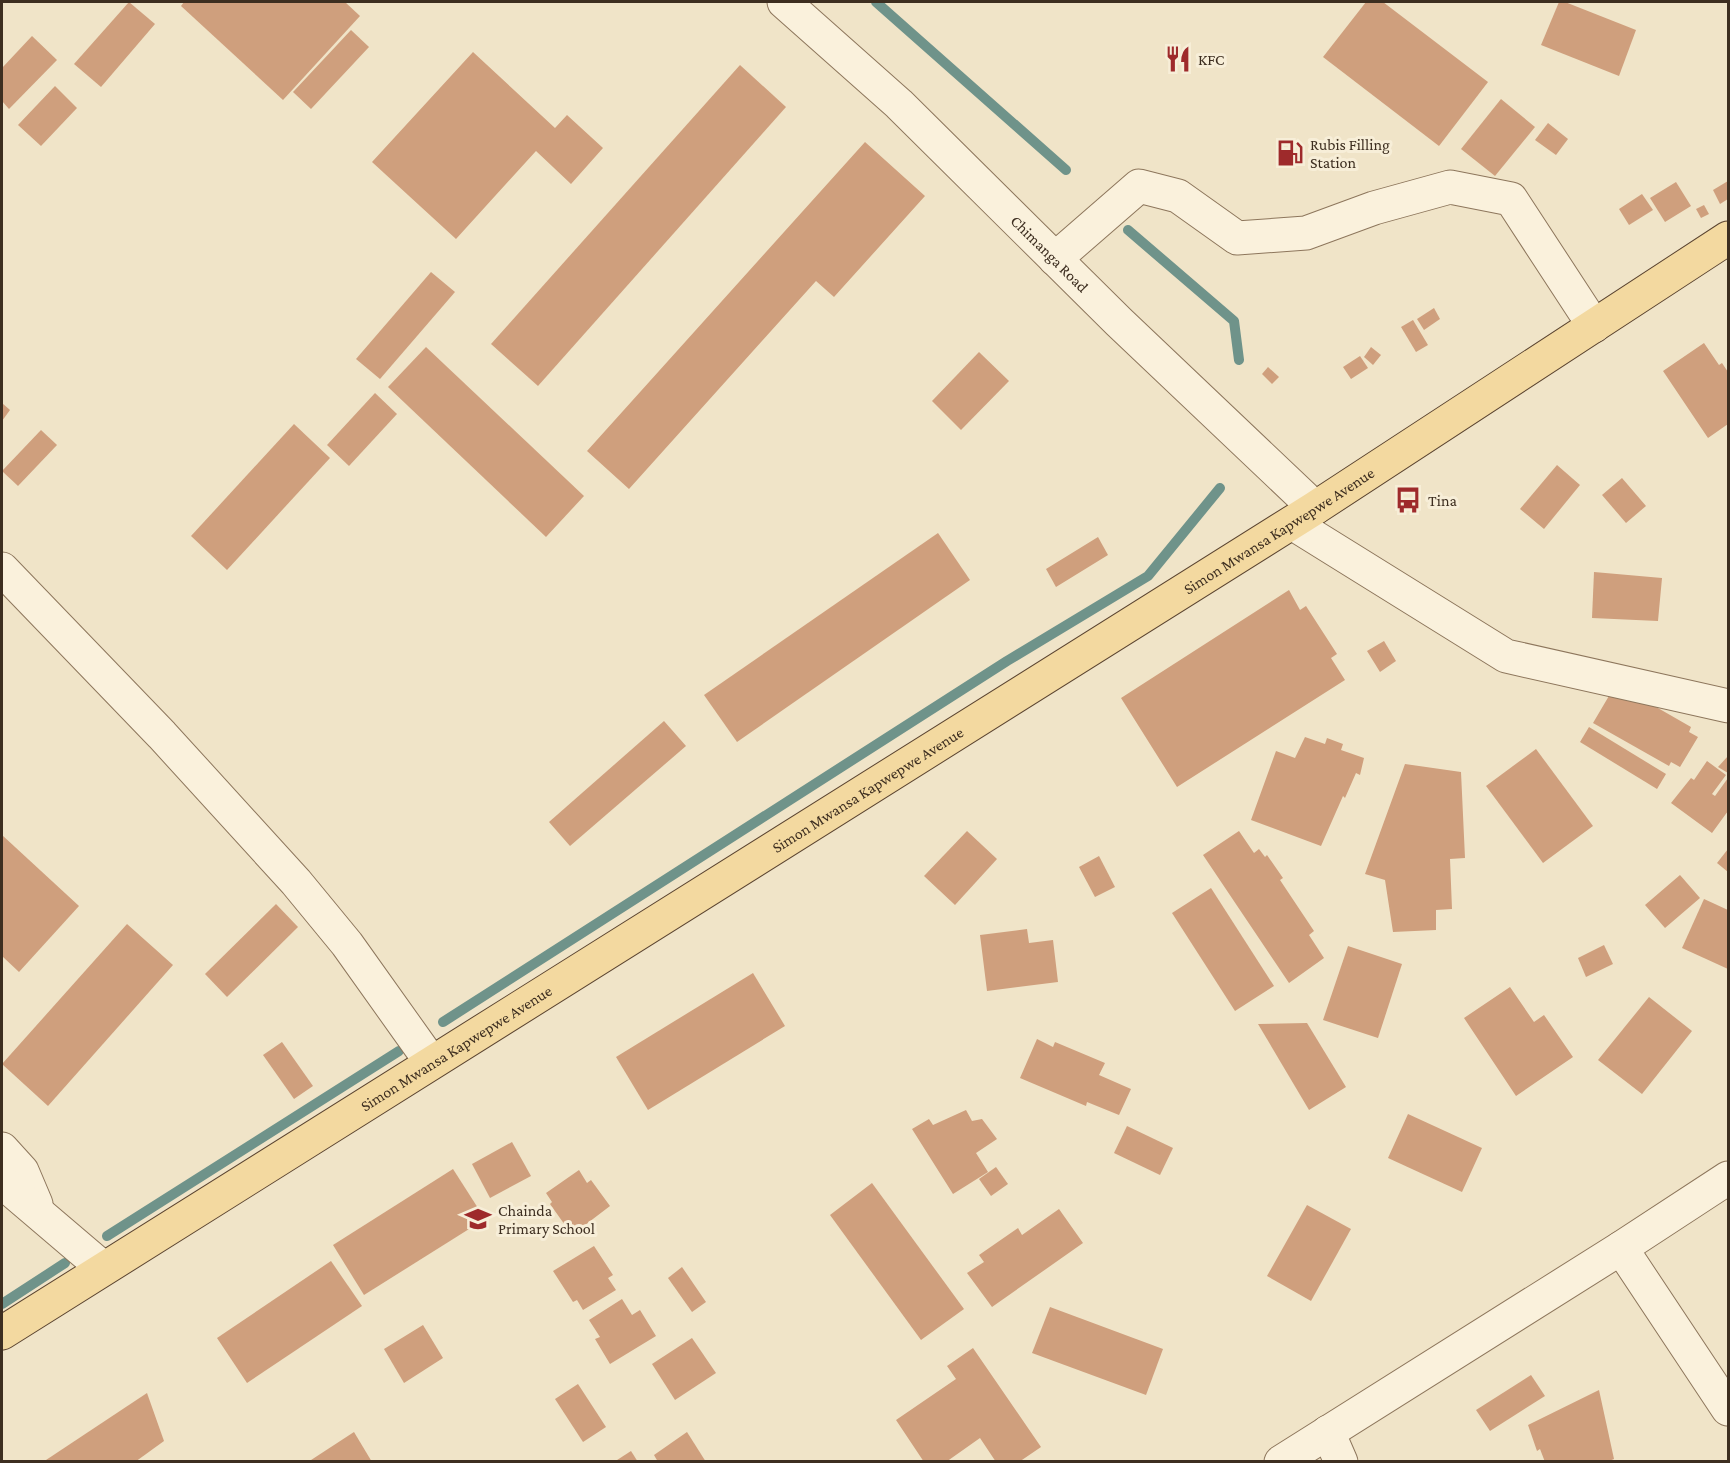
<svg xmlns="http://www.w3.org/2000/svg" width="1730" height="1463" font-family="'Crimson Pro',serif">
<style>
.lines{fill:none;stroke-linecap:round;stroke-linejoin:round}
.stream{stroke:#6f938a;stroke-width:10}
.building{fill:#cf9f7d}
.minor-casing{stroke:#8d765c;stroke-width:35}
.major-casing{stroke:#5b4430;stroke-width:35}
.minor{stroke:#faf1dc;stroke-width:33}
.major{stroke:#f3d9a0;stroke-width:33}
.labels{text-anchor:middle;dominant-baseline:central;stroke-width:6;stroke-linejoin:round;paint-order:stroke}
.poi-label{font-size:16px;fill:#3d2e20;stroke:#f7eed8;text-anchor:start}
.street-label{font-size:16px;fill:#3d2e20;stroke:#f7eed8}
</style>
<rect width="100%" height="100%" fill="#f0e4c8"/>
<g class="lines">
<g class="stream">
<polyline points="876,2 1066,170"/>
<polyline points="1128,230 1234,321 1239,360"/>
<polyline points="443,1022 1007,661 1148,576 1220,488"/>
<polyline points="107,1236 399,1051"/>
<polyline points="2,1304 65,1263"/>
</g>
</g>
<g class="building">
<polygon points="129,2 155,24 101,87 74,64"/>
<polygon points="184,2 345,2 360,16 283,100 181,6"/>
<polygon points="1366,2 1383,2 1488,82 1439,146 1323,57"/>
<polygon points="1559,2 1565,2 1636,30 1619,76 1541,45"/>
<polygon points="351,30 369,47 311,109 293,92"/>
<polygon points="32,36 57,60 9,109 2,101 2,68"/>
<polygon points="473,52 555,128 567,115 603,148 571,184 536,151 456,239 372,162"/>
<polygon points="740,65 786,107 538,386 491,344"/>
<polygon points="55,86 77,108 41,146 18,125"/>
<polygon points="1501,99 1535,127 1495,176 1461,149"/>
<polygon points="1548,123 1568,139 1556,155 1535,140"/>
<polygon points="865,142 925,196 834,297 816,281 629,489 587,451"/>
<polygon points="1728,181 1728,199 1720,204 1713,190"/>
<polygon points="1676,182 1691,206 1665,222 1650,198"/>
<polygon points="1642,194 1653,210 1629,225 1619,209"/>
<polygon points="1704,205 1709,214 1701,218 1696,209"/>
<polygon points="431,272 455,292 380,379 356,359"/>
<polygon points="1434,308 1440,319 1424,330 1417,319"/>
<polygon points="1413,320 1428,345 1416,352 1401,327"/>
<polygon points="1704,343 1719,365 1722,363 1728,372 1728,424 1708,438 1663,371"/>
<polygon points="426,347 584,496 546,537 388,387"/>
<polygon points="1371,347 1381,355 1373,365 1364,357"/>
<polygon points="979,352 1009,381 961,430 932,401"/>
<polygon points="1360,356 1368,368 1351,379 1343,367"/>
<polygon points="1268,367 1279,377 1272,384 1262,374"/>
<polygon points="375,393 397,414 349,466 327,445"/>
<polygon points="2,403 10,410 2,421"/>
<polygon points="294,424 330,458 227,570 191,536"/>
<polygon points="41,430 57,445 18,486 2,471"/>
<polygon points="1557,465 1580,485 1544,529 1520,509"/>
<polygon points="1622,478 1646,506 1626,523 1602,495"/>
<polygon points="938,533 970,580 737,742 704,695"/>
<polygon points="1098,537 1108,555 1056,587 1046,569"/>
<polygon points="1594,572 1662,578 1658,621 1592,618"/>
<polygon points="1289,590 1300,610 1306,606 1337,654 1331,658 1345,680 1177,787 1121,698"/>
<polygon points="1384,641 1396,661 1380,672 1367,651"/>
<polygon points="1616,684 1691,727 1689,732 1698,737 1680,767 1671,762 1669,766 1593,723"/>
<polygon points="664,721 686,746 570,846 549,822"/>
<polygon points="1589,727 1666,774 1657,789 1580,742"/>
<polygon points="1305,737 1325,744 1327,738 1343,744 1341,750 1364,758 1360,775 1356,773 1345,798 1343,796 1321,846 1251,820 1276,751 1295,758"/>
<polygon points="1536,749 1593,826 1543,863 1486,786"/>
<polygon points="1728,756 1728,773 1718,767"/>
<polygon points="1707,761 1726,775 1712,794 1715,796 1728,778 1728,811 1712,833 1671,803 1691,778 1694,780"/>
<polygon points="1405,764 1461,772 1465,858 1450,859 1452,909 1436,910 1436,930 1393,932 1385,880 1365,874"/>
<polygon points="967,831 997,859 955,905 924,876"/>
<polygon points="1239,831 1254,853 1259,849 1265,857 1267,855 1283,878 1280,880 1314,931 1309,935 1324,958 1289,983 1203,855"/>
<polygon points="2,835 79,906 19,972 2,956"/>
<polygon points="1728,849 1728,872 1717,863"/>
<polygon points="1099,856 1115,887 1095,897 1079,867"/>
<polygon points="1680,875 1700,898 1665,928 1645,905"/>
<polygon points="1211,888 1274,986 1235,1011 1172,913"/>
<polygon points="1704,899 1728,910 1728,969 1682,948"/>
<polygon points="276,904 298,927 227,997 205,974"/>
<polygon points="127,924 173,965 48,1106 2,1064"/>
<polygon points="1027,929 1029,943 1053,940 1058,982 987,991 980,935"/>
<polygon points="1604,945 1613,964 1586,977 1578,958"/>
<polygon points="1348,946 1402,964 1378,1038 1323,1020"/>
<polygon points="753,973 785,1026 648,1110 616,1057"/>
<polygon points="1510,987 1534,1022 1544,1015 1573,1057 1516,1096 1464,1018"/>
<polygon points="1649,997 1692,1031 1642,1094 1598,1060"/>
<polygon points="1307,1023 1346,1087 1309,1110 1258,1024"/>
<polygon points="1037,1039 1053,1047 1055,1042 1105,1063 1099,1075 1131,1089 1119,1115 1087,1102 1086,1106 1020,1078"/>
<polygon points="282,1042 313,1086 294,1099 263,1055"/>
<polygon points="966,1110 972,1121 982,1119 997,1139 976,1153 988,1172 953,1194 912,1129 929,1119 933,1125"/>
<polygon points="1408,1114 1482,1148 1462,1192 1388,1158"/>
<polygon points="1127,1126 1173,1148 1160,1175 1114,1153"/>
<polygon points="512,1142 531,1176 490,1198 472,1164"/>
<polygon points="996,1167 1008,1184 991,1196 979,1179"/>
<polygon points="453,1169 485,1219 364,1295 333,1245"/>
<polygon points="579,1170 587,1183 591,1180 610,1206 572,1235 550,1204 552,1202 546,1193"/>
<polygon points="872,1183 964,1309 921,1340 830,1215"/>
<polygon points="1307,1205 1351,1229 1311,1301 1267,1276"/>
<polygon points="1059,1209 1083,1243 992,1307 967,1273 984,1262 979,1255 1018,1228 1022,1235"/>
<polygon points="594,1246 613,1275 608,1278 616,1290 583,1310 577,1300 573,1302 553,1271"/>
<polygon points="331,1261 362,1306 247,1383 217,1338"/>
<polygon points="682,1267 706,1302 692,1312 668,1278"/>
<polygon points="622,1299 632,1315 640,1310 656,1336 610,1364 595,1339 600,1337 589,1320"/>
<polygon points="1050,1307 1163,1349 1146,1395 1032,1353"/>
<polygon points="423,1325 443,1358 404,1383 384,1349"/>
<polygon points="692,1338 716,1373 675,1400 652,1364"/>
<polygon points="973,1348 1041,1447 1019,1462 996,1462 980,1438 946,1462 924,1462 896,1420 956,1379 947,1366"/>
<polygon points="1531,1375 1545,1396 1490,1431 1476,1410"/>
<polygon points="578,1384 606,1427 583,1442 555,1399"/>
<polygon points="1599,1390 1614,1459 1607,1462 1545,1462 1540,1449 1537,1451 1528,1425"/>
<polygon points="147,1393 164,1441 135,1462 43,1462"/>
<polygon points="354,1432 372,1462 308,1462"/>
<polygon points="687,1432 706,1462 658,1462 654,1455"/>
<polygon points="631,1451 638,1462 614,1462"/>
</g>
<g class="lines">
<g class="minor-casing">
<g id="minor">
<path id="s1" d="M784,2L899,104L1119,322L1315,508"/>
<polyline points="1055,259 1139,186 1178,196 1237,238 1306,233 1374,208 1450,187 1511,199 1594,326"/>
<polyline points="1292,523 1506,656 1728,706"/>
<polyline points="2,569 162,735 296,882 347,944 431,1062"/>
<polyline points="2,1149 22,1171 36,1204"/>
<polyline points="2,1182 103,1268"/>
<polyline points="1621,1248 1728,1409"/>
<polyline points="1328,1432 1341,1462"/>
<polyline points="1281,1462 1621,1248 1728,1178"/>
</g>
</g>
<g class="major-casing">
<g id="major">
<path id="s2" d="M2,1333L1315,508L1728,238"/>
</g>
</g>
<use href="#minor" class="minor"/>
<use href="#major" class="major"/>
</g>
<defs>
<g id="restaurant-bare" transform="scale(2.07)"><path d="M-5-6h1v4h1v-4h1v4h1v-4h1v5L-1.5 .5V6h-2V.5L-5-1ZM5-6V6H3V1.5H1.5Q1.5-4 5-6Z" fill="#9e2a2b" stroke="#f7eed8" stroke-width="2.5" paint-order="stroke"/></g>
<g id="fuel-bare" transform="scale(2.07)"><path d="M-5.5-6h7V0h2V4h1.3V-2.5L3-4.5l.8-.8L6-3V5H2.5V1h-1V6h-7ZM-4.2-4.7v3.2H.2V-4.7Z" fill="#9e2a2b" stroke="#f7eed8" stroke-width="2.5" paint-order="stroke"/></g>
<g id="bus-bare" transform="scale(2.07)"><path d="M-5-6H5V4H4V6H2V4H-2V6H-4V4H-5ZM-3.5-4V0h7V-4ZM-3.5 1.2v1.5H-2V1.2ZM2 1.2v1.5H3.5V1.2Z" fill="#9e2a2b" stroke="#f7eed8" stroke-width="2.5" paint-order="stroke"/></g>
<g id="school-bare" transform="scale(2.07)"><path d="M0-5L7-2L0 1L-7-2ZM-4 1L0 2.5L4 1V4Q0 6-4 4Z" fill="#9e2a2b" stroke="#f7eed8" stroke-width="2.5" paint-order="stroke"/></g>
</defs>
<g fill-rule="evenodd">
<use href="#restaurant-bare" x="1178" y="59"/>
<use href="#fuel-bare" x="1290" y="153"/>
<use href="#bus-bare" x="1408" y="500"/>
<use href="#school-bare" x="478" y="1219"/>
</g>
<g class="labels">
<g class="poi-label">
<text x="1198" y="59">KFC</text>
<text x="1310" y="144">Rubis Filling<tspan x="1310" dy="18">Station</tspan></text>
<text x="1428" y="500">Tina</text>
<text x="498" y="1210">Chainda<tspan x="498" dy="18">Primary School</tspan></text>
</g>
<g class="street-label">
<text stroke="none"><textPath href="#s1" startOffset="366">Chimanga Road</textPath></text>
<text stroke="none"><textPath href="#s2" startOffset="1508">Simon Mwansa Kapwepwe Avenue</textPath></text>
<text stroke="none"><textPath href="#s2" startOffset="1022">Simon Mwansa Kapwepwe Avenue</textPath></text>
<text stroke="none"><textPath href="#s2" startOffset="536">Simon Mwansa Kapwepwe Avenue</textPath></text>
</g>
</g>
<rect width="1730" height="1463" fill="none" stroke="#3d2e20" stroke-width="6"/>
</svg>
